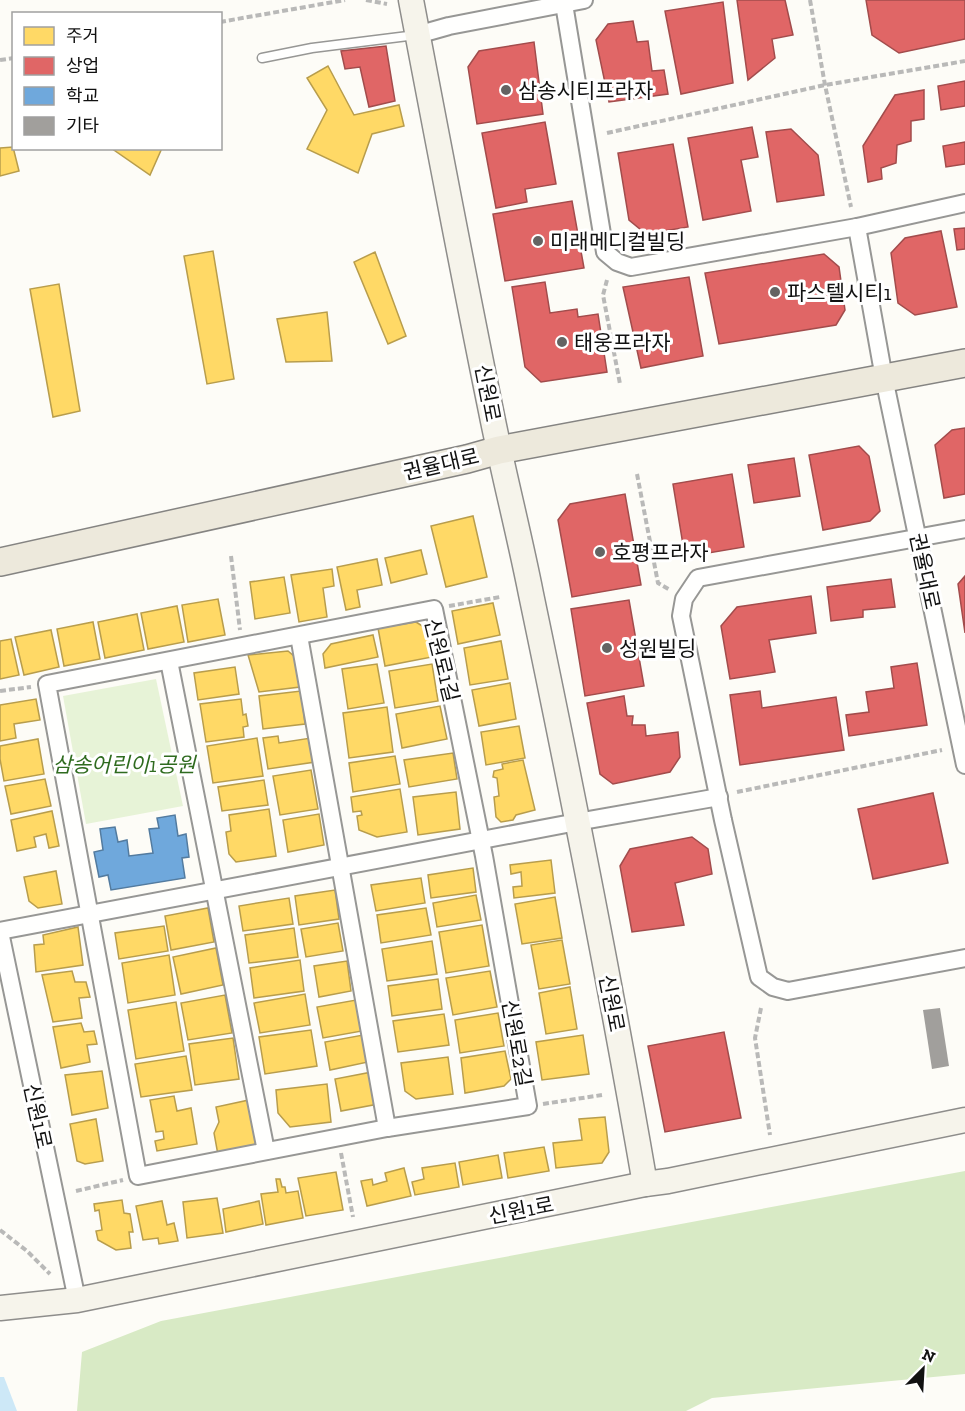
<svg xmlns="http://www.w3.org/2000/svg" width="965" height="1411" font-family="'Zilla Slab','Noto Sans KR',serif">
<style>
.green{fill:#e7f3d7}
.forest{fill:#d8eac5}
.water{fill:#cde8f7}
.homes{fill:#ffd966;stroke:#b89d4c;stroke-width:1.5}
.shops{fill:#e06666;stroke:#a24c4c;stroke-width:1.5}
.schools{fill:#6fa8dc;stroke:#537b9f;stroke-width:1.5}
.building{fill:#a19f9c}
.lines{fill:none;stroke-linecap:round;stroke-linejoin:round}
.lane-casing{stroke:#979795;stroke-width:11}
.street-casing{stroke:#979795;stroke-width:20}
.secondary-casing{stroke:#8e8d8b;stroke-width:27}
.primary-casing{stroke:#858482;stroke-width:30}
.path{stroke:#b9b9b8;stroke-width:4;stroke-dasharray:6 3;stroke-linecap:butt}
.lane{stroke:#fffffe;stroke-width:8}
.street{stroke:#fffffe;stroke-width:16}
.secondary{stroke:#f6f4eb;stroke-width:24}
.primary{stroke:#ede9dc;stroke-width:27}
.poi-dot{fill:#646362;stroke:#fff;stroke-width:2}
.labels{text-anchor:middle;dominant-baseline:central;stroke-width:6;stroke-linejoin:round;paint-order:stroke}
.poi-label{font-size:21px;fill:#111;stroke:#fff;text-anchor:start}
.street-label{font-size:21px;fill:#111;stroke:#fff}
.park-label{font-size:21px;font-style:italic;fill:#2f6b1f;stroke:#fff}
</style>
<rect width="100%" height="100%" fill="#fdfcf7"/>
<polygon class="green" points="156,679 183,806 86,824 63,696"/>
<polygon class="forest" points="965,1171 965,1374 712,1398 686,1411 77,1411 82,1352 161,1321"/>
<polygon class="water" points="0,1377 4,1377 17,1411 0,1411"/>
<g class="homes">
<polygon points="328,66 354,115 399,105 404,126 372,134 358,173 307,149 327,110 307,78"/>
<polygon points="13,147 19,171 0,176 0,148"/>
<polygon points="111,148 162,148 150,175"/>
<polygon points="213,251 234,379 207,384 184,256"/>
<polygon points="375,252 406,336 388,344 354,262"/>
<polygon points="59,284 80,411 53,417 30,289"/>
<polygon points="327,312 332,361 286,362 277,319"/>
<polygon points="473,516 487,577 446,587 431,526"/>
<polygon points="421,550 427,574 391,583 385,558"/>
<polygon points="377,559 382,585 357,590 360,607 346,610 337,567"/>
<polygon points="332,569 334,586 323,588 327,617 299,622 291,575"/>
<polygon points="284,577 290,613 255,619 250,582"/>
<polygon points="218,599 225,635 188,642 182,605"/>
<polygon points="493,603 500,635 458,644 452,611"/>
<polygon points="177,606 184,642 148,649 141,613"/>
<polygon points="137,614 144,650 105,658 98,622"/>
<polygon points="93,622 100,659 64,666 57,629"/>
<polygon points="416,622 427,629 432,657 385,666 378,628"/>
<polygon points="51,630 59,667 24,675 15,637"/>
<polygon points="373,635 378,657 325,668 323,654 331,644"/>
<polygon points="11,639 19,675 0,679 0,641"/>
<polygon points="501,641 508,679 470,685 464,648"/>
<polygon points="288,651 295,657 300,687 259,692 248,655"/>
<polygon points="377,664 384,703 348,709 342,669"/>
<polygon points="432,664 438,701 395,708 389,671"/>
<polygon points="235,667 239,694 198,700 194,673"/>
<polygon points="510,683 516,719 479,726 472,690"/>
<polygon points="301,691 305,724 263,729 259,696"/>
<polygon points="36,699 40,720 14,724 16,738 0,741 0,705"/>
<polygon points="241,699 243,715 246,714 248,726 243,727 244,737 206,742 200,704"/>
<polygon points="440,706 447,739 402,748 396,714"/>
<polygon points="387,707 393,752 349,758 343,713"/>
<polygon points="519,726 525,758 486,765 481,732"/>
<polygon points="278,736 279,743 311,738 315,762 268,769 263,738"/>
<polygon points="257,738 263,776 213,783 207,746"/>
<polygon points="38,739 44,774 4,781 0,759 0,746"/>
<polygon points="453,753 457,779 409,787 404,760"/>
<polygon points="395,756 400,784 353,792 349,763"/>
<polygon points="523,760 535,810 516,815 513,820 501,822 496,817 494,797 499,796 497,778 493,777 494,771 503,769 502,764"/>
<polygon points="311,770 318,809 280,815 273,776"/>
<polygon points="45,779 51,806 11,814 5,786"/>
<polygon points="264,780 268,805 222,811 218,787"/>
<polygon points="400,789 407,832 377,837 359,830 357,816 362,815 361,811 353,812 351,797"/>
<polygon points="456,792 460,829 418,835 413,797"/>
<polygon points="269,809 276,856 236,862 229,854 226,832 231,831 229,815"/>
<polygon points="52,811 59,846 49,848 46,834 34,837 36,847 17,851 11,820"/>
<polygon points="319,814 324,845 288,852 283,820"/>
<polygon points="551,860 555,893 514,898 513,887 522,886 521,872 511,874 510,865"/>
<polygon points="473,868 476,892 431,898 428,875"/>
<polygon points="56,871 62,904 38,908 29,901 24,877"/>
<polygon points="421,878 425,903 376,911 371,885"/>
<polygon points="335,890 339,919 299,925 295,896"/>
<polygon points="476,895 481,920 437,927 433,903"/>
<polygon points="555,897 562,938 522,944 515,904"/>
<polygon points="289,898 293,924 243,931 239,906"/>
<polygon points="208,908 214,942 171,950 165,916"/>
<polygon points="426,908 431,935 381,943 377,915"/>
<polygon points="338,923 343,951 306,957 301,929"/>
<polygon points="482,925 489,966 446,973 439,932"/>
<polygon points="164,926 168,951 119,959 115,933"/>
<polygon points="78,927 83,965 36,972 34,945 44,944 43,935"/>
<polygon points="294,928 298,957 249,963 245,935"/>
<polygon points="562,940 570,984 539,989 531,945"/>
<polygon points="432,941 437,974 387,981 382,949"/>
<polygon points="216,948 223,985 181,994 173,957"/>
<polygon points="169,955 175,995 128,1003 122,963"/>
<polygon points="300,960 304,991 254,998 250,968"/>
<polygon points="347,961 351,991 319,997 314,966"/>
<polygon points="72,971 75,982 86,982 90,997 79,998 82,1018 53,1022 42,975"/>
<polygon points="490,971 497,1007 453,1015 446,978"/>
<polygon points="438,979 442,1009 392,1016 388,986"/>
<polygon points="570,987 577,1029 546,1034 539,993"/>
<polygon points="305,994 310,1025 260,1033 254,1003"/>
<polygon points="225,995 232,1033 188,1040 181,1003"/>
<polygon points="356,1000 362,1031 323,1038 317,1007"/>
<polygon points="176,1002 184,1051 136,1059 128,1010"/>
<polygon points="498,1013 504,1046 460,1053 455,1020"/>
<polygon points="444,1014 449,1045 398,1052 393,1021"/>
<polygon points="81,1023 84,1032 94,1031 97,1044 87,1045 90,1062 61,1068 53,1027"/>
<polygon points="311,1030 317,1066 265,1074 259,1037"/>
<polygon points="363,1035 368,1062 330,1070 325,1042"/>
<polygon points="583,1035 589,1074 542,1080 536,1042"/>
<polygon points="233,1038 239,1079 195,1085 189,1044"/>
<polygon points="505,1051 511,1079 504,1086 465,1093 461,1058"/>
<polygon points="186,1056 192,1090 141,1097 135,1064"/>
<polygon points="448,1057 453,1094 416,1099 405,1091 401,1063"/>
<polygon points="102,1071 108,1108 72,1115 65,1075"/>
<polygon points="372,1072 376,1099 373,1105 341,1111 335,1079"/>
<polygon points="327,1084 331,1122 290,1127 278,1113 276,1090"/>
<polygon points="174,1096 177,1111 191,1108 197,1144 157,1151 155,1141 164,1139 163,1131 156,1132 150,1100"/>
<polygon points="249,1100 258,1141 251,1149 218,1155 214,1133 219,1122 216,1107"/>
<polygon points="605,1117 609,1152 602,1163 556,1168 553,1143 582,1140 579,1119"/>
<polygon points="96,1119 103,1161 85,1164 77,1161 70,1124"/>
<polygon points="544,1147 549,1171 508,1178 504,1153"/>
<polygon points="498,1155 502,1178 463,1185 459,1162"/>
<polygon points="455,1163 459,1187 415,1195 412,1182 424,1179 422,1168"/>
<polygon points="404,1168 411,1196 367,1206 361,1181 372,1179 373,1185 387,1181 385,1173"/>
<polygon points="336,1172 343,1210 306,1216 298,1178"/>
<polygon points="276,1179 280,1179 282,1187 285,1187 286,1193 298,1191 303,1218 266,1225 261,1194 278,1192"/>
<polygon points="217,1198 223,1233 187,1238 183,1202"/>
<polygon points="122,1200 124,1213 130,1214 133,1232 129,1232 131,1248 116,1250 98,1240 96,1231 102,1230 99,1210 95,1211 94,1204"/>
<polygon points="162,1201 167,1225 174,1223 178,1241 159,1244 158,1238 143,1240 136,1206"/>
<polygon points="259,1201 263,1224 226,1232 223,1209"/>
</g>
<g class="shops">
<polygon points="737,0 785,0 793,35 772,39 775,58 748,80"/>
<polygon points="866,0 965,0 965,39 899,53 872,35"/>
<polygon points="723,2 733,83 681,94 665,11"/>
<polygon points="633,21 637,42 648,41 652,71 664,70 668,94 609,102 596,40 608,24"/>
<polygon points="534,42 543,114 477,124 468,67 479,51"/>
<polygon points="386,46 395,101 369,107 360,67 345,69 341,51"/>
<polygon points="965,81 965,106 941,110 938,86"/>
<polygon points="924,90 924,119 911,121 911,141 897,145 896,163 881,168 882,179 868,182 863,146 895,95"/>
<polygon points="545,122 556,184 525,189 527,202 496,208 482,133"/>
<polygon points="752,127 758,157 741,160 751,211 703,220 688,138"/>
<polygon points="791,129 818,155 824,195 777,202 766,132"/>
<polygon points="965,142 965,164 946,167 943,146"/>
<polygon points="673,144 688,227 646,234 629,220 618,153"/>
<polygon points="572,201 584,268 505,281 493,214"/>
<polygon points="965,228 965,249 957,250 954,229"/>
<polygon points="941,231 957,307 915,315 898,303 891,253 905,238"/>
<polygon points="824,254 839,267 845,310 836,325 719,344 705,273"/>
<polygon points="689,277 703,356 641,368 623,287"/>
<polygon points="545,282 550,313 577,309 578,317 598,314 607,372 541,382 525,367 512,287"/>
<polygon points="965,428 965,494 944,498 935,445 952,430"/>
<polygon points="859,446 869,456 880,511 870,521 823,530 809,455"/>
<polygon points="794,458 800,496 754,503 748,465"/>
<polygon points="732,474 744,547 685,557 673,484"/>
<polygon points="625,494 641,585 572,597 558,520 570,504"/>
<polygon points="965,576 965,633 958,584"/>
<polygon points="891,579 895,607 863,610 863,617 831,621 827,587"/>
<polygon points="811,596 816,633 769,640 775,672 730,679 721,626 737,607"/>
<polygon points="629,600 644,686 585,696 571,609"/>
<polygon points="917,663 927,725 849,736 846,715 869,712 866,692 894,688 891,667"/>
<polygon points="760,691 762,708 836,697 844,750 740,765 730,695"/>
<polygon points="624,696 627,716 633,716 632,725 645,725 646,736 678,732 680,757 670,772 613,784 600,774 587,703"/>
<polygon points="933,793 948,863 873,879 858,809"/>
<polygon points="692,837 708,849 712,874 675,883 684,925 632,932 620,866 630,849"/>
<polygon points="724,1032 741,1118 665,1132 648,1046"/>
</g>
<polygon class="schools" points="175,815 178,836 186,834 189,857 182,858 185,878 111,890 108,875 99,877 94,852 103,850 100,829 115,827 118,842 127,840 129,856 153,853 149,829 159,828 157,818"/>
<polygon class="building" points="940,1008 949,1066 932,1069 923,1010"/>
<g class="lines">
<g class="lane-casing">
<polyline id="lane" points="262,58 312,48 416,35"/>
</g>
<g class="street-casing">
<g id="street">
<polyline points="564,4 605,252 617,262 631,267 857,227 965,203"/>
<polyline points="417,35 449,26 584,0"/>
<polyline points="857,227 884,378 965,765"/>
<polyline points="965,529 698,578 684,599 681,616 723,820 759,977 773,987 788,991 965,958"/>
<polygon points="434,609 484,856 528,1106 387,1128 138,1176 47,684"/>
<polyline points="299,636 387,1128"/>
<polyline points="169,661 266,1151"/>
<polyline points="0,931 577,822 719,797"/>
<polyline points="0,932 77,1300"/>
</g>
</g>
<g class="secondary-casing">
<g id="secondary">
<path d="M411,0C437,137 463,274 491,411C503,472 519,533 531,594C572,790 611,987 645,1184"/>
<polyline points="0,1308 77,1300 645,1184 668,1181 965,1120"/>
</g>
</g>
<g class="primary-casing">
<polyline id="primary" points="0,562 467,459 499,450 965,363"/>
</g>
<g class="path">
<polyline points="366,0 387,4"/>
<polyline points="810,0 825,85 851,207"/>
<polyline points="220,22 345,0"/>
<polyline points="0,60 14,58"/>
<polyline points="607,133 825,85 965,61"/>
<polyline points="607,280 603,295 620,384"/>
<polyline points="637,474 658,583 670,590"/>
<polyline points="231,556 240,630"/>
<polyline points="449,606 500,597"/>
<polyline points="0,691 31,687"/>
<polyline points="737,792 942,750"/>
<polyline points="761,1008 755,1038 770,1135"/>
<polyline points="543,1104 602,1095"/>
<polyline points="341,1153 353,1217"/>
<polyline points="76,1191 123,1180"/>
<polyline points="0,1230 27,1251 50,1274"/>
</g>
<use href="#lane" class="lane"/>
<use href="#street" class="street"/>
<use href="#secondary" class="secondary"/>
<use href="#primary" class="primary"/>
</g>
<g class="poi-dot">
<circle cx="506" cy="90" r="6"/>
<circle cx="538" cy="241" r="6"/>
<circle cx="775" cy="292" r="6"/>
<circle cx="562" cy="342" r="6"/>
<circle cx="600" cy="552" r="6"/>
<circle cx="607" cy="648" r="6"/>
</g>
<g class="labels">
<g class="poi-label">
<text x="518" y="90">삼송시티프라자</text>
<text x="550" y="241">미래메디컬빌딩</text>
<text x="787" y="292">파스텔시티1</text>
<text x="574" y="342">태웅프라자</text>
<text x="612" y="552">호평프라자</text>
<text x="619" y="648">성원빌딩</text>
</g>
<g class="street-label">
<text transform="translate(488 393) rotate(79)">신원로</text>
<text transform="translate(441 464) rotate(-13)">권율대로</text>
<text transform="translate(925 571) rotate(78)">권율대로</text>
<text transform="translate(442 660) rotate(76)">신원로1길</text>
<text transform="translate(612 1003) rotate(79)">신원로</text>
<text transform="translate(517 1043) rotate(80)">신원로2길</text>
<text transform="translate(38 1116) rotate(78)">신원1로</text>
<text transform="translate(521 1210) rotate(-11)">신원1로</text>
</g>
<g class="park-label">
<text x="124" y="764">삼송어린이1공원</text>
</g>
</g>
<rect x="12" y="12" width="210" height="138" fill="#ffffff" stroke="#a0a0a0" stroke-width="1.5"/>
<rect x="24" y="27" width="30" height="18" fill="#ffd966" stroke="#a0a0a0" stroke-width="1.5"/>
<text x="66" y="42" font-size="18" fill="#111111">주거</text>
<rect x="24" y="57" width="30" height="18" fill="#e06666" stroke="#a0a0a0" stroke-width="1.5"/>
<text x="66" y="72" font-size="18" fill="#111111">상업</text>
<rect x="24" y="87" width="30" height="18" fill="#6fa8dc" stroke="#a0a0a0" stroke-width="1.5"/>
<text x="66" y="102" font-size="18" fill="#111111">학교</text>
<rect x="24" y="117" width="30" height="18" fill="#a19f9c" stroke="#a0a0a0" stroke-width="1.5"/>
<text x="66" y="132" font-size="18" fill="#111111">기타</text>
<g transform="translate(923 1369) rotate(24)" stroke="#ffffff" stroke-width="4.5" paint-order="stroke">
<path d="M0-4.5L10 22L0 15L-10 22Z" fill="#111111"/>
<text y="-9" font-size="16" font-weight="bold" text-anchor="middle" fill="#111111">N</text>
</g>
</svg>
